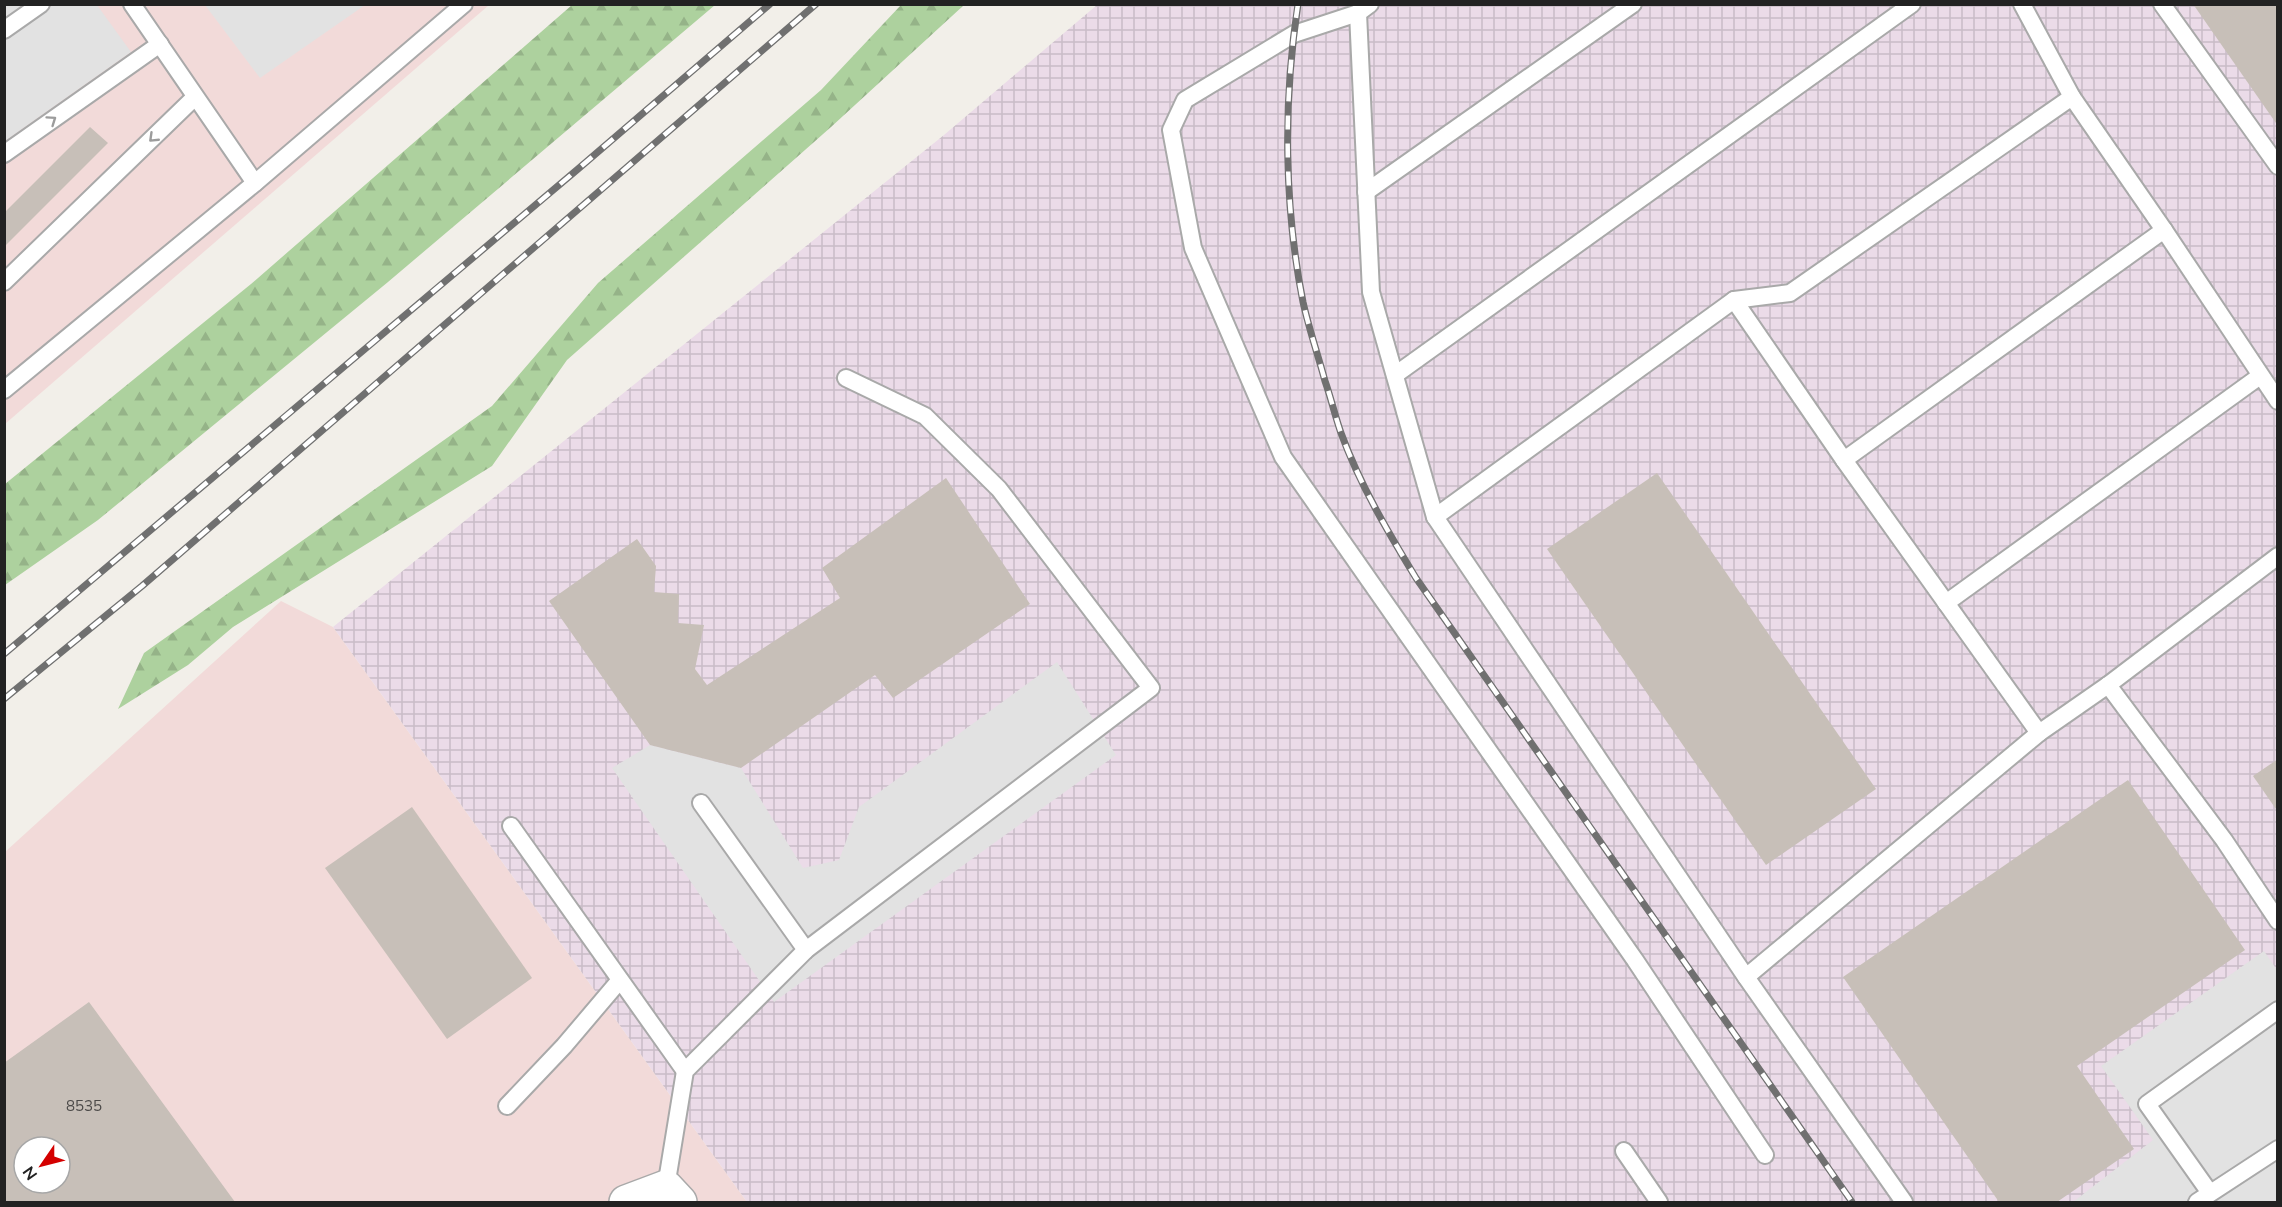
<svg xmlns="http://www.w3.org/2000/svg" width="2282" height="1207" font-family="Mulish,sans-serif">
<style>
.commercial{fill:#f2dad9;fill-rule:evenodd}
.industrial{fill:url(#industrial-grid)}
.forest{fill:url(#forest-firs)}
.parking{fill:#e2e2e2}
.building{fill:#c7bfb8;fill-rule:evenodd}
.lines{fill:none;stroke-linecap:round;stroke-linejoin:round}
.service-casing{stroke:#a9a9a9;stroke-width:20}
.minor-casing{stroke:#a9a9a9;stroke-width:36}
.service{stroke:#fff;stroke-width:16}
.minor{stroke:#fff;stroke-width:33}
.rail-casing{stroke:#707070;stroke-width:7}
.rail{stroke:#fff;stroke-width:4.5;stroke-dasharray:14;stroke-linecap:butt}
.oneway{stroke:#9c9c9c}
.labels{text-anchor:middle;dominant-baseline:central;stroke-width:4.5;stroke-linejoin:round;paint-order:stroke}
.number-label{font-size:15px;fill:#4b4948}
</style>
<defs>
<pattern id="industrial-grid" width="8" height="8" patternUnits="userSpaceOnUse" patternTransform="scale(1.5)"><rect width="8" height="8" fill="#ebdbe8"/><path d="M0 4h8M4 0v8" fill="none" stroke="#c9bcc7"/></pattern>
<pattern id="forest-firs" width="22" height="20" patternUnits="userSpaceOnUse" patternTransform="scale(1.5)"><rect width="22" height="20" fill="#add19e"/><path d="M5 1l3.5 6h-7zM16 11l3.5 6h-7z" fill="#95b388"/></pattern>
</defs>
<rect width="100%" height="100%" fill="#f2efe9"/>
<g class="commercial">
<polygon points="5,5 489,5 5,424"/>
<path d="M281,601L333,627L747,1202H5V852ZM24,1147H60V1183H24Z"/>
</g>
<polygon class="industrial" points="1097,5 2277,5 2277,1202 747,1202 333,627 944,135"/>
<g class="forest">
<polygon points="572,5 715,5 388,282 98,520 5,585 5,484 251,284"/>
<polygon points="901,5 964,5 831,127 567,360 492,466 233,627 188,665 118,709 144,653 492,406 598,283 821,90"/>
</g>
<g class="parking">
<polygon points="5,5 97,5 131,52 5,141"/>
<polygon points="205,5 365,5 260,78"/>
<polygon points="1057,662 1116,755 774,1002 612,768 650,745 741,768 803,868 839,860 859,807"/>
<polygon points="2264,951 2277,970 2277,1202 2073,1202 2153,1140 2101,1066"/>
</g>
<g class="building">
<polygon points="2193,4 2278,4 2278,126"/>
<polygon points="90,127 108,143 4,247 4,213"/>
<polygon points="1657,473 1876,789 1766,865 1547,549"/>
<polygon points="946,478 1030,604 893,698 875,675 741,768 650,745 549,601 637,539 656,566 654,592 679,594 678,623 704,625 695,669 707,685 840,598 822,568"/>
<polygon points="2278,759 2278,812 2253,776"/>
<polygon points="2128,780 2245,950 2077,1066 2134,1149 2057,1202 1999,1202 1843,977"/>
<polygon points="412,807 532,978 447,1039 325,868"/>
<path d="M89,1002L235,1202H4V1063ZM24,1147H60V1183H24Z"/>
</g>
<g class="lines">
<g class="service-casing">
<g id="service">
<polyline points="132,4 255,183"/>
<polyline points="1370,4 1358,13 1371,292 1435,517 1746,977 1904,1202"/>
<polyline points="2022,4 2072,97"/>
<polyline points="2162,4 2278,166"/>
<polyline points="1358,13 1294,34 1185,100 1171,130 1193,248 1283,457 1635,960 1765,1155"/>
<polyline points="4,30 41,4"/>
<polyline points="4,154 160,44"/>
<polyline points="1366,192 1633,4"/>
<polyline points="4,282 195,97"/>
<polyline points="1734,300 1844,460 2039,733 1746,977"/>
<polyline points="1395,375 1912,4"/>
<polyline points="4,390 255,183 464,4"/>
<polyline points="1844,460 2164,230"/>
<polyline points="1435,517 1734,300 1790,293 2072,97 2164,230 2278,401"/>
<polyline points="1946,603 2260,376"/>
<polyline points="2108,685 2224,840 2278,921"/>
<polyline points="2039,733 2108,685 2278,556"/>
<polyline points="701,803 806,950"/>
<polyline points="511,826 685,1071"/>
<polyline points="507,1106 564,1046 620,980"/>
<polyline points="1624,1151 1659,1202"/>
<polyline points="666,1187 685,1071 806,950 1151,688 999,489 925,416 846,378"/>
<polyline points="2210,1193 2147,1104 2278,1010"/>
<polyline points="2197,1202 2278,1149"/>
</g>
</g>
<g class="minor-casing">
<polyline id="minor" points="626,1202 666,1187 680,1202"/>
</g>
<use href="#service" class="service"/>
<use href="#minor" class="minor"/>
<g class="rail-casing">
<g id="rail">
<path d="M1298,4C1283,102 1284,206 1303,302C1309,329 1318,355 1325,381C1331,398 1335,416 1341,433C1360,485 1388,532 1416,578L1852,1202"/>
<polyline points="4,654 578,169 770,4"/>
<polyline points="4,699 142,586 816,4"/>
</g>
</g>
<use href="#rail" class="rail"/>
</g>
<defs><path id="oneway-chevron" d="M-2-3.5L2.5 0L-2 3.5" fill="none" stroke-width="1.6" stroke-linecap="round" stroke-linejoin="round" transform="scale(1.5)"/></defs>
<g class="oneway">
<use href="#oneway-chevron" transform="translate(52 120) rotate(-35)"/>
<use href="#oneway-chevron" transform="translate(153 138) rotate(136)"/>
</g>
<g class="labels">
<g class="number-label">
<text x="84" y="1105">8535</text>
</g>
</g>
<rect width="2282" height="1207" fill="none" stroke="#222222" stroke-width="12"/>
<g transform="translate(42 1165) rotate(235)"><circle r="28" fill="#ffffff" stroke="#a7a7a7" stroke-width="1.5"/>
<path d="M0-4.5L10 22L0 15L-10 22Z" fill="#d40000"/>
<text y="-9" font-size="16" font-weight="bold" text-anchor="middle" fill="#222222">N</text>
</g>
</svg>
